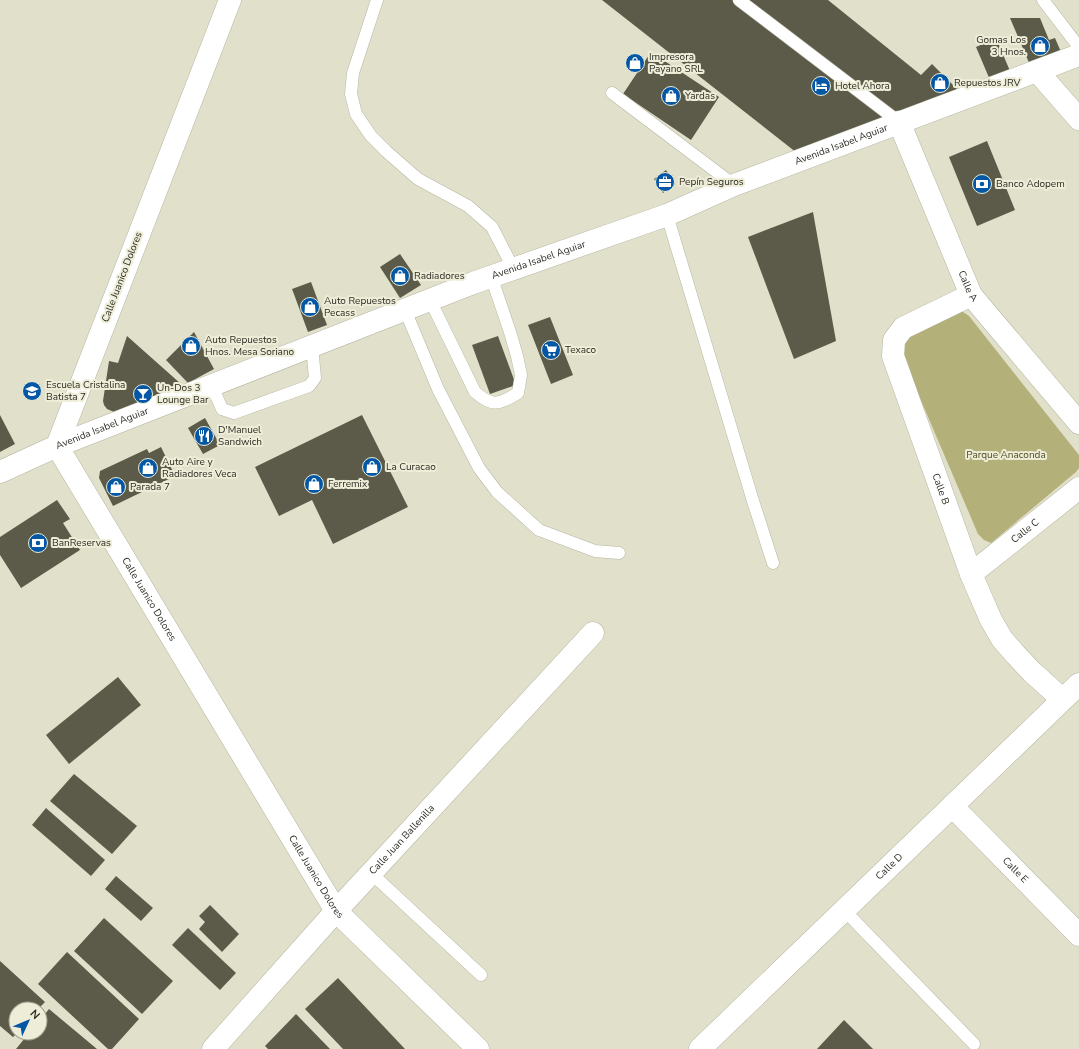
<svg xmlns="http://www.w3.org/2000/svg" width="1079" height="1049" font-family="'Nunito Sans',sans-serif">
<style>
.green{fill:#b4b079}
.building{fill:#5c5b49}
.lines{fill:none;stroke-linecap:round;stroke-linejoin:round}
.lane-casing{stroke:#b7b6a2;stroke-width:13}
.street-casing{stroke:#b7b6a2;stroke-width:23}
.secondary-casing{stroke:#b7b6a2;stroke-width:23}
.lane{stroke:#fff;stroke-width:12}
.street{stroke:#fff;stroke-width:22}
.secondary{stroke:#fff;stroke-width:22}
.labels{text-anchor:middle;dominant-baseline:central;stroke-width:4;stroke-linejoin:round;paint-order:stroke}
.poi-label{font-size:10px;fill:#2d2c24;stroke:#eeedd8;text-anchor:start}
.street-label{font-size:10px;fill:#2d2c24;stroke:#eeedd8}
.park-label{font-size:10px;fill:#4f4b22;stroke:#eeedd8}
</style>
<rect width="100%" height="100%" fill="#e1e0cb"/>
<polygon class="green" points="956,311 963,312 969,316 1079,455 1079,468 1076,472 991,543 984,540 978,534 902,356 905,338"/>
<g class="building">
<polygon points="602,0 828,0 921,75 932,64 959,91 797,153"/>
<polygon points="1010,18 1040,18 1049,40 1055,38 1061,52 1030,65"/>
<polygon points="996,38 1010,71 990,80 976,47"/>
<polygon points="651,52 719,97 691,140 623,94"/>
<polygon points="987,141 1015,210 977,226 949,157"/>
<polygon points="666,170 675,184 663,193 654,179"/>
<polygon points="813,212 836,341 794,359 748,237"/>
<polygon points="400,254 421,285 400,298 380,267"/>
<polygon points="311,282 327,325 308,332 292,289"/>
<polygon points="550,317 573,375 551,384 528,325"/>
<polygon points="194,332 214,369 188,383 166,360"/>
<polygon points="127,336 181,384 119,412 114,412 107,409 104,405 103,401 109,361 118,363"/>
<polygon points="498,336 516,385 490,394 472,345"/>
<polygon points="0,415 15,444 0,452"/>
<polygon points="362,415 408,507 333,544 312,500 279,516 255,467"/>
<polygon points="205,418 220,445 203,454 188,428"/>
<polygon points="161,447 175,476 113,506 99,478 100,471 147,449 149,453"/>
<polygon points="57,500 70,519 63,523 80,550 21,588 0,555 0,537"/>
<polygon points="118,677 141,705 69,764 46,735"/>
<polygon points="74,774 137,826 112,854 50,801"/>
<polygon points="46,808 105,860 91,876 32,825"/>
<polygon points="116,876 153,908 141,921 105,889"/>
<polygon points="210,905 239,934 222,952 199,929 205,922 199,916"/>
<polygon points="104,918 173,981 142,1014 74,951"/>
<polygon points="188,928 236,973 220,990 172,945"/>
<polygon points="67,952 139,1019 112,1049 108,1049 38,984"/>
<polygon points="0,961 45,1002 38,1009 16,1009 16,1034 13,1037 0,1026"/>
<polygon points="338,978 405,1049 343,1049 305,1009"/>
<polygon points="49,1009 97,1049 16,1049 29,1033 40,1033 40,1020"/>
<polygon points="296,1014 330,1049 268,1049 265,1046"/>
<polygon points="844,1020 873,1049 817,1049"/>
</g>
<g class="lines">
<g class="lane-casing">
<g id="lane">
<polyline points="377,0 353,73 351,94 356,114 371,136 387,152 418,179 468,206 492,227 513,268"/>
<polyline points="739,0 899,122"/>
<polyline points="1043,0 1079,47"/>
<polyline points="612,93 734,185"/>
<polyline points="667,215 753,501 773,563"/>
<path d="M430,300L475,392C492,407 498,405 518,393L521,375L517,356L510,332L491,276"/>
<polyline points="405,310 438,389 479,468 497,492 539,530 595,551 619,553"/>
<polyline points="212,386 222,409 234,413 309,386 315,378 312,346"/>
<polyline points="371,873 481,975"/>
<polyline points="844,910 974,1044"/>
</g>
</g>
<g class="street-casing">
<g id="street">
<path id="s1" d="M230,0L57,446L336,911L478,1049"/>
<polyline points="1037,71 1079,119"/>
<path id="s2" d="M899,122L971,295L1079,423"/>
<path id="s3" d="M971,295L903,328L894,340L893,356L971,574L991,620L1002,639L1016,655L1032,672L1062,699"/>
<path id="s4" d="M971,574L1079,488"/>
<path id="s5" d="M952,806L1079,935"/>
<path id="s6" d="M213,1049L336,911L593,633"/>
<path id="s7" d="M700,1049L1079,684"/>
</g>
</g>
<g class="secondary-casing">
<g id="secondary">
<path id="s8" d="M0,472L57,446L473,283L667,215L734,185L1079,55"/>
</g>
</g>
<use href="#lane" class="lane"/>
<use href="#street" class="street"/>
<use href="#secondary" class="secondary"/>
</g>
<defs>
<g id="shop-disc" transform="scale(1)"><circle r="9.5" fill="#0357a5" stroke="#eeedd8"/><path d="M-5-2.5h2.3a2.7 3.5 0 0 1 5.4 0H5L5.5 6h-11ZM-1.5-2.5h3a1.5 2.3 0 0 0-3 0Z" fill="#fff"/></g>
<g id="hotel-disc" transform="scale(1)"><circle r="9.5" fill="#0357a5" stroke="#eeedd8"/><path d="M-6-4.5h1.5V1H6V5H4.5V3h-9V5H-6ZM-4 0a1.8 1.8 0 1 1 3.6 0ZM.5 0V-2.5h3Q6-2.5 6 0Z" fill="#fff"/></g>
<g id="office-disc" transform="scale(1)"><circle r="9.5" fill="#0357a5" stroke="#eeedd8"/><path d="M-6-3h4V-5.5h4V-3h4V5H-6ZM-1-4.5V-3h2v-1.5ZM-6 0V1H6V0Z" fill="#fff"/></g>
<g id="bank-disc" transform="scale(1)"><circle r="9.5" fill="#0357a5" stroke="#eeedd8"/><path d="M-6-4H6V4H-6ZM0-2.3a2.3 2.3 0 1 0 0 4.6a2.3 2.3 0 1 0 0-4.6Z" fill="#fff"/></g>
<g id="supermarket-disc" transform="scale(1)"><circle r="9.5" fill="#0357a5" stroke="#eeedd8"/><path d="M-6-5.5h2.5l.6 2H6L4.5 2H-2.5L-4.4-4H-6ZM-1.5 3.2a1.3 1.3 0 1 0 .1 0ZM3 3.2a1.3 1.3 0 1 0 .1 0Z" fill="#fff"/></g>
<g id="school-disc" transform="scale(1)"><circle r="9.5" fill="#0357a5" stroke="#eeedd8"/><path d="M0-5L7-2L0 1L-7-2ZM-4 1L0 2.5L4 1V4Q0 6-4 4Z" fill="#fff"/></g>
<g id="bar-disc" transform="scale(1)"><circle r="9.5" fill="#0357a5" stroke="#eeedd8"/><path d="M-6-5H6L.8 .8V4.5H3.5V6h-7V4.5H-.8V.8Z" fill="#fff"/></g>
<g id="restaurant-disc" transform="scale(1)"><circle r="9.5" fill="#0357a5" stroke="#eeedd8"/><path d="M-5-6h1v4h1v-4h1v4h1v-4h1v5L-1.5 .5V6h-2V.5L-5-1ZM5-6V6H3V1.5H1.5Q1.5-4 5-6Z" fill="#fff"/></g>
</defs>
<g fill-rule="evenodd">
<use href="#shop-disc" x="1040" y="46"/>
<use href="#shop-disc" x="635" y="63"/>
<use href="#shop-disc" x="940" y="83"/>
<use href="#hotel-disc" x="821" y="86"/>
<use href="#shop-disc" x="671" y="96"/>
<use href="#office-disc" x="665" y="182"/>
<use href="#bank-disc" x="982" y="184"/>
<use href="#shop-disc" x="400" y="276"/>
<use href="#shop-disc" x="310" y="307"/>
<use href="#shop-disc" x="191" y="346"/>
<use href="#supermarket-disc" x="551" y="350"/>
<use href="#school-disc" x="32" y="391"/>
<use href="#bar-disc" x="143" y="394"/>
<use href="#restaurant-disc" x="204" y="436"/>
<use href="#shop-disc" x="372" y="467"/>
<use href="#shop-disc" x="148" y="468"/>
<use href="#shop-disc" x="314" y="484"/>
<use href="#shop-disc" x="116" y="487"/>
<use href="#bank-disc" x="38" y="543"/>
</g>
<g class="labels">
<g class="poi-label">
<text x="1026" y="40" text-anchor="end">Gomas Los<tspan x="1026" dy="12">3 Hnos.</tspan></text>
<text x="649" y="57">Impresora<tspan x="649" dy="12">Payano SRL</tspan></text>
<text x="954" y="83">Repuestos JRV</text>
<text x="835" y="86">Hotel Ahora</text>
<text x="685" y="96">Yardas</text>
<text x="679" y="182">Pepín Seguros</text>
<text x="996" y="184">Banco Adopem</text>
<text x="414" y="276">Radiadores</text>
<text x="324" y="301">Auto Repuestos<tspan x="324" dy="12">Pecass</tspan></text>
<text x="205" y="340">Auto Repuestos<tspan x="205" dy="12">Hnos. Mesa Soriano</tspan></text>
<text x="565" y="350">Texaco</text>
<text x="46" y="385">Escuela Cristalina<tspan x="46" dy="12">Batista 7</tspan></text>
<text x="157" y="388">Un-Dos 3<tspan x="157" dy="12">Lounge Bar</tspan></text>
<text x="218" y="430">D'Manuel<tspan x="218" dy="12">Sandwich</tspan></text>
<text x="162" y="462">Auto Aire y<tspan x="162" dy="12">Radiadores Veca</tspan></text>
<text x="386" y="467">La Curacao</text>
<text x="328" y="484">Ferremix</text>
<text x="130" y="487">Parada 7</text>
<text x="52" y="543">BanReservas</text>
</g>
<g class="street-label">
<text stroke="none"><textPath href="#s8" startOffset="903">Avenida Isabel Aguiar</textPath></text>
<text stroke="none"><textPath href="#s8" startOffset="579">Avenida Isabel Aguiar</textPath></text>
<text transform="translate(122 277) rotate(-69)">Calle Juanico Dolores</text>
<text stroke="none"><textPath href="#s2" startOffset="178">Calle A</textPath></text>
<text stroke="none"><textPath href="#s8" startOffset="111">Avenida Isabel Aguiar</textPath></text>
<text stroke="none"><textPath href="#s3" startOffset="248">Calle B</textPath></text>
<text stroke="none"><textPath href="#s4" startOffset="69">Calle C</textPath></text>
<text stroke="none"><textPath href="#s1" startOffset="657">Calle Juanico Dolores</textPath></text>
<text stroke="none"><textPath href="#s6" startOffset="282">Calle Juan Ballenilla</textPath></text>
<text stroke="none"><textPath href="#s7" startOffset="263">Calle D</textPath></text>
<text stroke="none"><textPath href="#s5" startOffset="90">Calle E</textPath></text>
<text stroke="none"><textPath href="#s1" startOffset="981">Calle Juanico Dolores</textPath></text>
</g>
<g class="park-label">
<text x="1006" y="455">Parque Anaconda</text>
</g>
</g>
<g transform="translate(28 1021) rotate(46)"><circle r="19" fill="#eeedd8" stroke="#a1a090"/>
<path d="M0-3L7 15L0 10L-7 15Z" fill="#0357a5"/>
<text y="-6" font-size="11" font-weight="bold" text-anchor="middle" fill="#2d2c24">N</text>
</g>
</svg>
